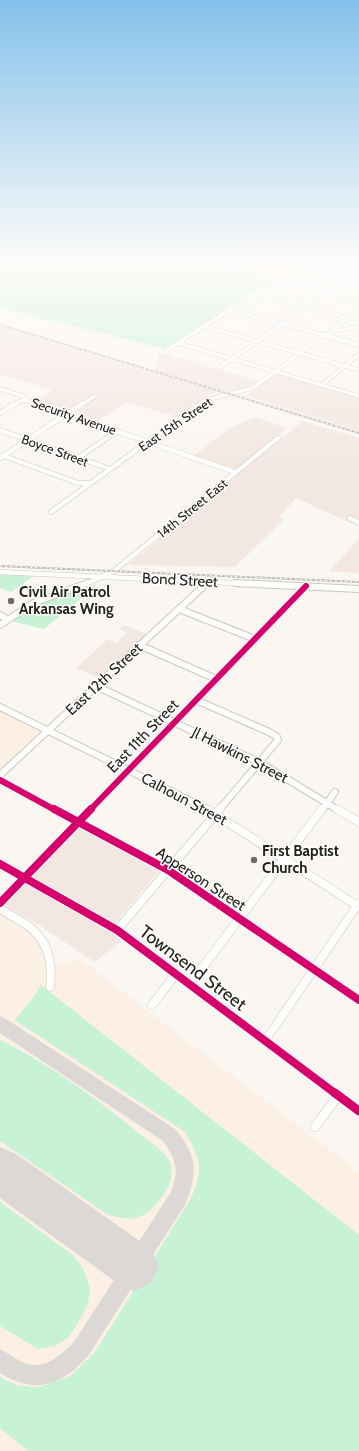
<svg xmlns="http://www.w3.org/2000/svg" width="359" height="1451" font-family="Cabin,sans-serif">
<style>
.industrial{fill:#f3e7e1}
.built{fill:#fbf0e3}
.green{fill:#c7f2d6}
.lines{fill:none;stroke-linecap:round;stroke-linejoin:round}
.stream{stroke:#8ed5ec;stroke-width:1}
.taxiway{fill:#dbd8d6;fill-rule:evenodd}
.runway{fill:#dbd8d6;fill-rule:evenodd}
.minor-far4-casing{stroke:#cbc7c3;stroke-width:4.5}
.minor-far3-casing{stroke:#cbc7c3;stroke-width:5.5}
.minor-far2-casing{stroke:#cbc7c3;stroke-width:8}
.minor-far1-casing{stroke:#cbc7c3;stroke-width:9}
.minor-casing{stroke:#cbc7c3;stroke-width:10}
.major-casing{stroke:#cbc7c3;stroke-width:5.5}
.highway-casing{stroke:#cbc7c3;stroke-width:1}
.minor-far4{stroke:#fefefd;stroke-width:3.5}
.minor-far3{stroke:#fefefd;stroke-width:4.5}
.minor-far2{stroke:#fefefd;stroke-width:6}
.minor-far1{stroke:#fefefd;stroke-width:8}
.minor{stroke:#fefefd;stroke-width:9}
.major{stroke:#fefefd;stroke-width:4.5}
.highway{fill:#fefefd;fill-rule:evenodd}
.rail-casing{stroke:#bcbab9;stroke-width:2}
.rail{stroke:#fff;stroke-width:1;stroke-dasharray:2.5;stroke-linecap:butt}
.highway-bridge-casing{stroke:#cbc7c3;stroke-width:6;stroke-linecap:butt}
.highway-bridge{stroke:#fefefd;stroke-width:5.5}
.cycleway-far2-casing{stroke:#fff;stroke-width:8}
.cycleway-far1-casing{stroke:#fff;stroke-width:10}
.cycleway-casing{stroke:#fff;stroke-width:12}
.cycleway-far2{stroke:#d6006c;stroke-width:6}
.cycleway-far1{stroke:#d6006c;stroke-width:8}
.cycleway{stroke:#d6006c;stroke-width:9}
.poi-dot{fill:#6f6b66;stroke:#fff;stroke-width:1.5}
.labels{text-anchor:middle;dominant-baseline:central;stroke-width:3;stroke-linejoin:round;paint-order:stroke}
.far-street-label{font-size:13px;fill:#24201b;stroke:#fff}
.street-label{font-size:15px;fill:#24201b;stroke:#fff}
.poi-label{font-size:15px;font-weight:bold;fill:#24201b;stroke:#fff;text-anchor:start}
.near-street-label{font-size:18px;fill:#24201b;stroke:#fff}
</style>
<rect width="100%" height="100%" fill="#faf6f2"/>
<g class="industrial">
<polygon points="0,327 153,373 159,354 165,354 258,381 244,389 213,393 178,417 126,402 97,422 35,401 52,390 0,374"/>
<polygon points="277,373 359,397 359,431 246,396"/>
<polygon points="255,417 287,428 236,470 193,456 230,428"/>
<polygon points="303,421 359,438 359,524 350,523 296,498 278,518 284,519 235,567 128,565"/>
<polygon points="359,539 359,573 329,571"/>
<polygon points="124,625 146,634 99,678 76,668 108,639 116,643 127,633 119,629"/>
<polygon points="79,825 161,869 109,930 121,941 95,962 30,919 3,905"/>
</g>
<g class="built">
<polygon points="214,263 297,263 302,265 305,269 289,280"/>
<polygon points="0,711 44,732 0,772"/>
<polygon points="0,909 35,934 54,964 81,960 359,1172 359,1451 0,1451"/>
</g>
<g class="green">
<polygon points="0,263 202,263 272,280 165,349 0,308"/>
<polygon points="0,574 35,575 11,592 0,588"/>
<polygon points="96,585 93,589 44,629 11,621 38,603"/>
<path d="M41,985L359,1235V1451H28L0,1428V1377L19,1386L40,1387L70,1376L95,1352L187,1205C204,1174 203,1162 185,1132L15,1020L35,995Z"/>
<path d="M0,1040C51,1065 97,1099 141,1135C149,1141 169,1154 171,1165C174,1180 166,1192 157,1203C142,1222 129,1220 108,1215L0,1141Z"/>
<polygon points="0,1202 73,1255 83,1268 90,1289 88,1304 77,1325 68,1338 55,1346 38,1349 0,1326"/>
</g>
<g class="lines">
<g class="stream">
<path d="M40,263C81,283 148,276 193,273C206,272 220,274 233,271"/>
<polyline points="238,268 244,266"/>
</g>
<path class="taxiway" d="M0,1016L6,1019L175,1129C198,1156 198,1173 185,1205L88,1356C61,1386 36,1395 0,1373V1349C8,1353 14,1358 22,1362C43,1372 60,1356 74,1342L171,1192C179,1170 177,1160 163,1141L0,1033Z"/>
<polygon class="runway" points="0,1147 16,1154 151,1249 159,1266 151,1283 134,1291 117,1283 0,1198"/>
<g class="minor-far4-casing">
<g id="minor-far4">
<polyline points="266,297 348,318 359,318"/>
<polyline points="242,313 289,282"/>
<polyline points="204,326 359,370"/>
<polyline points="332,329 348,318"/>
<polyline points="178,343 359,396"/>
<polyline points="168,354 166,351 229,310 324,335"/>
<polyline points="219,368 328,292"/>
<polyline points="322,385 359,354"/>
<polyline points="0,389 23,396 26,400 41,405"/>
<polyline points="13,405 20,401 26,400"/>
<polyline points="81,405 95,396"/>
<polyline points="199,405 206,400 253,388 324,335"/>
</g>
</g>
<g class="minor-far3-casing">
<g id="minor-far3">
<polyline points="38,404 235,472"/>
<polyline points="0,413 15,404"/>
<polyline points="0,430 110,469"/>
<polyline points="4,456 78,483 91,483"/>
<polyline points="0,458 82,404"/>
<polyline points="78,458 117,431"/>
<polyline points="51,512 200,404"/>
<polyline points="350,518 359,523"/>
<polyline points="0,572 258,584"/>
<polyline points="86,584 114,571 278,438"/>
<polyline points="206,584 208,582"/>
</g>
</g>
<g class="minor-far2-casing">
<g id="minor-far2">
<polyline points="236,583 359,589"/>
<polyline points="179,609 255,639"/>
<polyline points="0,615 7,619"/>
<polyline points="0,625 33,603 88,583"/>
<polyline points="139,645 216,679"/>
<polyline points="96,686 259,762 338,810"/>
<polyline points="196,700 269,732 277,737 278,740 219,810"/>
<polyline points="0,707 209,810"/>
<polyline points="0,775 207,583"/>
<polyline points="0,780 55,810"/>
<polyline points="90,810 306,586"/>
<polyline points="322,810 335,792"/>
</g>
</g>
<g class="minor-far1-casing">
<g id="minor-far1">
<polyline points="54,809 168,870 359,1000"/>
<polyline points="207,809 359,907"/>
<polyline points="337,809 359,822"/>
<polyline points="0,864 117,930 336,1094"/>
<polyline points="0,903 91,809"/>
<path d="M0,908C6,914 14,916 21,921C47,936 53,959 50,987"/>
<polyline points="117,930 220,809"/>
<polyline points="190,984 322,809"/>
<polyline points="152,1005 176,974"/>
<polyline points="265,1041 359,903"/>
</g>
</g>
<g class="minor-casing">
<g id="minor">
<polyline points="335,1093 359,1111"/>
<polyline points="315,1127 338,1096"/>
</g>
</g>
<g class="major-casing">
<g id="major">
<polyline points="207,263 336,294 352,300 359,307"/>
<polyline points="304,263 313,267"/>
<polyline points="289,282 308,270 326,263"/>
<polyline points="324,335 359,345"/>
</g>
</g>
<g class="highway-casing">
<g id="highway">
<polygon points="344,263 359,265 359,268 344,264"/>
<polygon points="326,265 330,265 359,279 359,283 326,267"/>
<polygon points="319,267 323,267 359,289 359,293 319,269"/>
<polygon points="359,325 359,329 336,332 324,337 321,335 333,330"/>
</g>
</g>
<use href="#minor-far4" class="minor-far4"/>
<use href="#minor-far3" class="minor-far3"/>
<use href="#minor-far2" class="minor-far2"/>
<use href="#minor-far1" class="minor-far1"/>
<use href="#minor" class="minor"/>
<use href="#major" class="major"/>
<use href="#highway" class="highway"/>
<g class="rail-casing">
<g id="rail">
<polyline points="0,325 359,433"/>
<polyline points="0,566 359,582"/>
</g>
</g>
<use href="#rail" class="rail"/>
<g class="highway-bridge-casing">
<polyline id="highway-bridge" points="313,263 321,268"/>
</g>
<use href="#highway-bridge" class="highway-bridge"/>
<g class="cycleway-far2-casing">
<g id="cycleway-far2">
<polyline points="0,780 55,810"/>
<polyline points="90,810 306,586"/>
</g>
</g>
<g class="cycleway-far1-casing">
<g id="cycleway-far1">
<polyline points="54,809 168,870 359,1000"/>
<polyline points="0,864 117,930 336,1094"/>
<polyline points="0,903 91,809"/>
</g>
</g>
<g class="cycleway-casing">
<polyline id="cycleway" points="335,1093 359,1111"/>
</g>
<use href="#cycleway-far2" class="cycleway-far2"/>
<use href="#cycleway-far1" class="cycleway-far1"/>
<use href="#cycleway" class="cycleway"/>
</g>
<linearGradient id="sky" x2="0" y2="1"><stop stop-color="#84c1ea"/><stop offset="0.56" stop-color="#fdfbf9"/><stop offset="1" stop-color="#fdfbf9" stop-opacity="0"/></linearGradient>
<rect width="359" height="466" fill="url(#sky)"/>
<g class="poi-dot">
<circle cx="11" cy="601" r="4"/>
<circle cx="254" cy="860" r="4"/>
</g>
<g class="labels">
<g class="far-street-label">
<text transform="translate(74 416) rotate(19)">Security Avenue</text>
<text transform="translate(175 424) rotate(-34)">East 15th Street</text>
<text transform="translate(55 450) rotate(20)">Boyce Street</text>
<text transform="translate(192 508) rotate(-39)">14th Street East</text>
</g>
<g class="street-label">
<text transform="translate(180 580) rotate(3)">Bond Street</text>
<text transform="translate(104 679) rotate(-43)">East 12th Street</text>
<text transform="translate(143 736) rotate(-46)">East 11th Street</text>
<text transform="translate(240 755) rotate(27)">Jl Hawkins Street</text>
<text transform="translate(184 799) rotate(28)">Calhoun Street</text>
<text transform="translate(201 879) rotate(33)">Apperson Street</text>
</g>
<g class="poi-label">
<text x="19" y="592">Civil Air Patrol<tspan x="19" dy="17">Arkansas Wing</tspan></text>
<text x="262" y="851">First Baptist<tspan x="262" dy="17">Church</tspan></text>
</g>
<g class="near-street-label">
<text transform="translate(193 968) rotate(37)">Townsend Street</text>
</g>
</g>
</svg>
